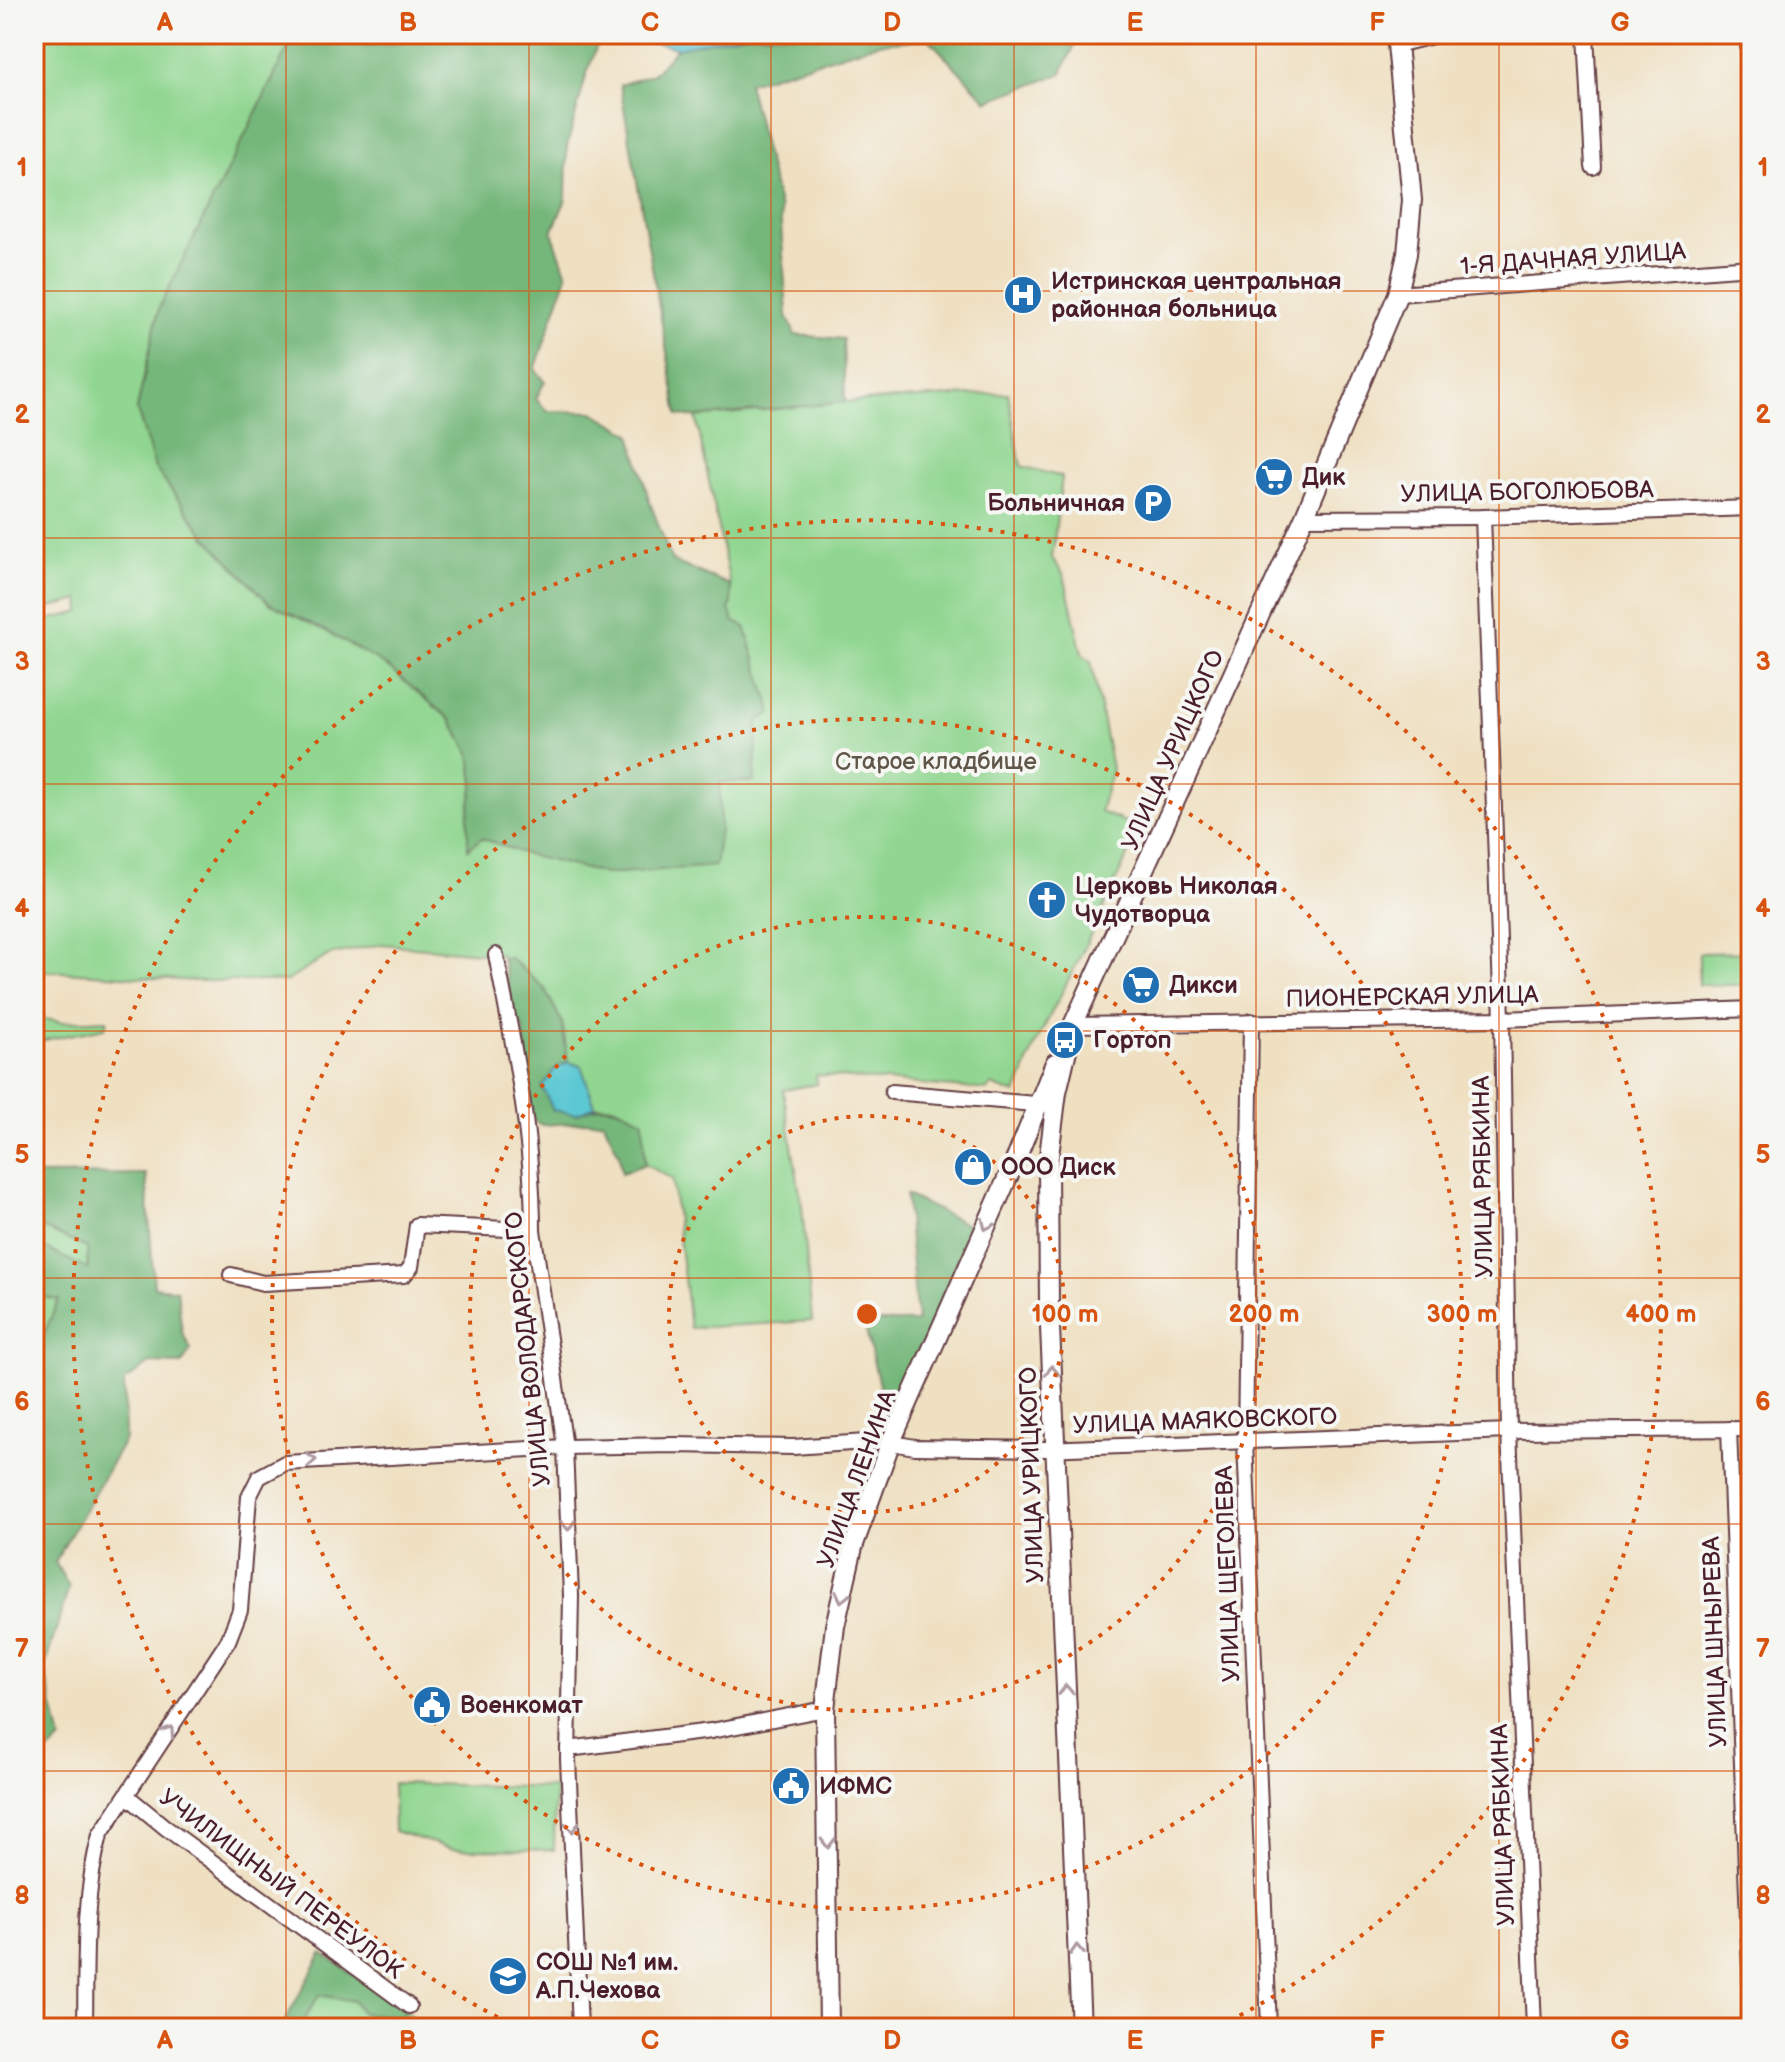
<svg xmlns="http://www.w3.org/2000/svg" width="1785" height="2062" font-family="'Balsamiq Sans',sans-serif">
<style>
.green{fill:#90d690;stroke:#6d7a5e;stroke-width:2}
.forest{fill:#74b77a;stroke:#5f6b52;stroke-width:2}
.water{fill:#5bc8d3;stroke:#52747f;stroke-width:2}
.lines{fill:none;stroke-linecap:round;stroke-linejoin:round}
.minor-casing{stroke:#633c42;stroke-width:18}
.tertiary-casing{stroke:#633c42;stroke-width:22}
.minor{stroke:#fff;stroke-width:14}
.tertiary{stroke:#fff;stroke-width:18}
.oneway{stroke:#ae9aa0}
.grid{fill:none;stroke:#d8530f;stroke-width:2;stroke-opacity:0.55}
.ring{fill:none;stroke:#d8530f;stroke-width:4;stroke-dasharray:4 8}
.labels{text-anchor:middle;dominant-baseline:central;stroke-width:8;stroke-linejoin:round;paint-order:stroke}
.street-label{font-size:24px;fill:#4a1f2b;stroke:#f6f6f2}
.poi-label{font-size:24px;font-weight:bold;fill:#4a1f2b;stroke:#f6f6f2;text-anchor:start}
.park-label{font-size:24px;fill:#5f5649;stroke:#f6f6f2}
.centre{fill:#d8530f;stroke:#f6f6f2;stroke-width:4}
.ring-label{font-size:24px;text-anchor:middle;font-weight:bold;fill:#d8530f;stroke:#f6f6f2;stroke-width:8;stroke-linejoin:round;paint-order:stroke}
.neatline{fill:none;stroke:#d8530f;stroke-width:3}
.grid-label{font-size:26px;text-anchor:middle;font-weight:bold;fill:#d8530f}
</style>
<rect width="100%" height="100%" fill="#f6f6f2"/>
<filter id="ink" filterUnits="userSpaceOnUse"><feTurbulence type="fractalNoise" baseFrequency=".0125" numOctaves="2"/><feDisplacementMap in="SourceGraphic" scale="16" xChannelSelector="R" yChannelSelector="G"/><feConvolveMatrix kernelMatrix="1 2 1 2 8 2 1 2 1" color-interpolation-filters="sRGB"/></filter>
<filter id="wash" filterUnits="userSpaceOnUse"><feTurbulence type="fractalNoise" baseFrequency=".006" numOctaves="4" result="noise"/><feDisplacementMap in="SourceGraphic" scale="32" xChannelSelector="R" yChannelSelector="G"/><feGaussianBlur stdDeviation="1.8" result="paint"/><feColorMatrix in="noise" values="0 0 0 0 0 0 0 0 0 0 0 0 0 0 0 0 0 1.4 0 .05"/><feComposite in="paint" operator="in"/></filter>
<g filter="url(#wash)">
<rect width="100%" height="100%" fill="#efe0c2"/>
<g class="green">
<path d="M34,34H235L248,44L258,34H432C401,52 328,44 292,40L159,308L137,409L155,468L207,538L269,603L324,630L385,665L451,720L470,754L474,782L468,816L482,838L525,854L606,874L720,830V782H754L758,721L728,609L732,603L730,585L696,417L845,402L1008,393L1021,466L1062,477L1052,558L1064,575L1082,654L1091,661L1112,769L1100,812L1141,828L1078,961L1034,1047L1016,1094L991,1085L988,1090L816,1075L817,1084L783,1090L802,1206L812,1321L690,1328L672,1179L645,1164L642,1120L614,1106H595L581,1066L568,1062L562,1022L544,988L510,958H502L501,955L382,944L329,955L287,981H197L34,970V623L81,612L80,600L34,611Z"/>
<polygon points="1751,952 1751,985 1699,985 1699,953"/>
<polygon points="34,1017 62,1022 107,1020 105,1028 34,1042"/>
<polygon points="34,1224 87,1248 88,1270 34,1243"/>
<polygon points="34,1295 59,1300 34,1356"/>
<polygon points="393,1783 555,1788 554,1850 453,1849 394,1831"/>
<polygon points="319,1995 354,2001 362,2013 400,2017 406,2011 426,2028 299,2028"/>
</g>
<g class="forest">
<path d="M432,34H601L586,76L567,146L566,199L552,232L567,275L535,370L545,381L536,399L547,411L593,412L631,434L649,500L672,561L730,585L732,603L729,609L734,622L745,627L772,713L758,721L754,782H720V830L715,866L606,874L525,854L482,838L468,849V816L474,782L470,754L451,720L385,665L324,630L269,603L207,538L155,468L137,409L159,308L292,40C329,44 401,52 432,34Z"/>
<polygon points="746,34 1080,34 1061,74 987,101 929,39 880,43 748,83 780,210 787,315 795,335 843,339 845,402 696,417 678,415 620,85 653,74 677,48"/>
<path d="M502,958H510L544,988L562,1022L568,1062L555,1069L576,1114C606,1101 614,1106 643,1120L645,1164L622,1173L619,1154L603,1121L542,1125L533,1120L523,1028L516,1018Z"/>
<polygon points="146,1174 154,1287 177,1290 182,1332 191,1349 182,1364 150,1363 124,1382 125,1439 55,1562 69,1587 44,1669 61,1740 34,1766 34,1356 59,1300 34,1295 34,1243 88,1269 87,1248 34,1224 34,1175"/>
<polygon points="906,1195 972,1227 888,1423 864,1322 917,1322"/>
<polygon points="322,1953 406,2011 400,2017 362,2013 354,2001 319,1995 299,2028 285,2028 285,2021"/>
</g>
<g class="water">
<polygon points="628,34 746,34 677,48 629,37"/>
<polygon points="568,1062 581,1066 595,1106 576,1114 553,1110 542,1087 555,1069"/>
</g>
</g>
<g filter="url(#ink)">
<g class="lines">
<g class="minor-casing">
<g id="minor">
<polyline points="1586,34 1593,167"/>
<polyline points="1747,34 1751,74"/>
<polyline points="1397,45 1440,34"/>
<polyline points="1398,294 1751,267"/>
<polyline points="1483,517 1502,1019 1509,1431 1534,2028"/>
<polyline points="1304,518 1483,517 1751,508"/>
<path d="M496,955C514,1046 533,1138 533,1230L565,1447L571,1596L568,1759L580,2028"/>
<polyline points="1251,1021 1245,1441 1269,2028"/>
<polyline points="1073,1025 1502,1019 1751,1009"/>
<polyline points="892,1092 1047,1105"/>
<polyline points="231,1275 263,1283 404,1275 411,1267 417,1225 533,1230"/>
<polyline points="1729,1429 1751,1997"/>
<polyline points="568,1749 711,1731 825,1709"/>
<polyline points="127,1796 166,1828 409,2006"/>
<path d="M85,2028C86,1964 83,1897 100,1835L228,1641L240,1610L249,1497L259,1477L285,1463L565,1447L674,1445L793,1447L880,1441L915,1447L1045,1449L1509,1431L1751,1429"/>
</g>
</g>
<g class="tertiary-casing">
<g id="tertiary">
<polyline points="829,2028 825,1709 835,1626 853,1547 890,1444 1018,1154 1055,1063"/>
<polyline points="1081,2028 1049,1305 1048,1164 1057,1092 1073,1025 1304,518 1398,294 1407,254 1412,200 1396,34"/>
</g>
</g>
<use href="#minor" class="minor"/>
<use href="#tertiary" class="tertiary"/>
</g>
<defs><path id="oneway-chevron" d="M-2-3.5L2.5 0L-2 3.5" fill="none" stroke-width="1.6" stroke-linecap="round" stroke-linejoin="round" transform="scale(2)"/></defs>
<g class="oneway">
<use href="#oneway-chevron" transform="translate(987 1225) rotate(114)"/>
<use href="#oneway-chevron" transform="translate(1052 1371) rotate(-92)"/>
<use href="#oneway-chevron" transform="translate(311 1460) rotate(-5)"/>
<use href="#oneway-chevron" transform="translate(568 1525) rotate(88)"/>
<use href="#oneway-chevron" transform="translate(842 1597) rotate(103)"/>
<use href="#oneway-chevron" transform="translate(1066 1690) rotate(-93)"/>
<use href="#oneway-chevron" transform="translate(169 1731) rotate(-57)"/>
<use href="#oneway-chevron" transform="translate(572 1827) rotate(87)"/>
<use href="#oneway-chevron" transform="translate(828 1843) rotate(90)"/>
<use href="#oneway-chevron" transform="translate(1077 1950) rotate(-93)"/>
</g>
</g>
<path class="grid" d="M286,34V2028M529,34V2028M771,34V2028M1014,34V2028M1256,34V2028M1499,34V2028M34,291H1751M34,538H1751M34,784H1751M34,1031H1751M34,1278H1751M34,1524H1751M34,1771H1751"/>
<g class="ring">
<circle cx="867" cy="1314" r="198"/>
<circle cx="867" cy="1314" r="397"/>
<circle cx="867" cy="1314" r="595"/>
<path d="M519 2028A794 794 0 1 1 1215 2028"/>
</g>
<defs>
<g id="hospital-disc" transform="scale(2)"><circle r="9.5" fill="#1f6fb2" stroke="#f6f6f2"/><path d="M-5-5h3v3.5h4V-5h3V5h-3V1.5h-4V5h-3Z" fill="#fff"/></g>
<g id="supermarket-disc" transform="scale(2)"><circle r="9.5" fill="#1f6fb2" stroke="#f6f6f2"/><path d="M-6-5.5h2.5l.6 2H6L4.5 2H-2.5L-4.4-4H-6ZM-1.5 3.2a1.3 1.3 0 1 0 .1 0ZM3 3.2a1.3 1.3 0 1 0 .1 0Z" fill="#fff"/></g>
<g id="parking-disc" transform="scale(2)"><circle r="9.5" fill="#1f6fb2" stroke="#f6f6f2"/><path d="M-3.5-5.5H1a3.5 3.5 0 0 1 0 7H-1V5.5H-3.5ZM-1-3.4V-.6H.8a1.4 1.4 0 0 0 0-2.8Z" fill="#fff"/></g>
<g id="church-disc" transform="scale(2)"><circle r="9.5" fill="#1f6fb2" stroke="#f6f6f2"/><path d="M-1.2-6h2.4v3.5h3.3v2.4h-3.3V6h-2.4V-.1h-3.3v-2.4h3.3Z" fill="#fff"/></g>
<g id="bus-disc" transform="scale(2)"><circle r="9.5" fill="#1f6fb2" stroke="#f6f6f2"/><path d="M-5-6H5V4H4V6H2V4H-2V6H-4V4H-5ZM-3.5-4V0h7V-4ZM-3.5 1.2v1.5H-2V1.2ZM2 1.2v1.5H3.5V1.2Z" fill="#fff"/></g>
<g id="shop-disc" transform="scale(2)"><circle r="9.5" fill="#1f6fb2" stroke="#f6f6f2"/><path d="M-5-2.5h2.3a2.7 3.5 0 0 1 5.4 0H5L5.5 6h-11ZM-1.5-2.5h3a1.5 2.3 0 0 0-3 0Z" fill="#fff"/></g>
<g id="civic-disc" transform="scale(2)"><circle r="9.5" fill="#1f6fb2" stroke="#f6f6f2"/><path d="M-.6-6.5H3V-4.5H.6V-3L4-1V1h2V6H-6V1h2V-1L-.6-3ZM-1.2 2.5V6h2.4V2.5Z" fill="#fff"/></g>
<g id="school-disc" transform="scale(2)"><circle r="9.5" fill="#1f6fb2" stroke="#f6f6f2"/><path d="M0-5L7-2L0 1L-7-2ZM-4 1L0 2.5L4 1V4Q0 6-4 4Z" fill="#fff"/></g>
</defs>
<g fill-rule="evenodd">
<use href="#hospital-disc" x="1023" y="295"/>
<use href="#supermarket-disc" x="1274" y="477"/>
<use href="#parking-disc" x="1153" y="503"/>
<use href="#church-disc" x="1047" y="900"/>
<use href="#supermarket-disc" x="1141" y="985"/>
<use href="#bus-disc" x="1065" y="1040"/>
<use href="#shop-disc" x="973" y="1167"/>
<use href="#civic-disc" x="432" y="1705"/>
<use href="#civic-disc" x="791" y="1786"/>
<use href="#school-disc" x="508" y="1976"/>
</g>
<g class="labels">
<g class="street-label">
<text transform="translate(1573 259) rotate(-4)">1-Я ДАЧНАЯ УЛИЦА</text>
<text transform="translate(1527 492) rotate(-1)">УЛИЦА БОГОЛЮБОВА</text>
<text transform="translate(1173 750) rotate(-66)">УЛИЦА УРИЦКОГО</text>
<text transform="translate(1412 997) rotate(-1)">ПИОНЕРСКАЯ УЛИЦА</text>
<text transform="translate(1483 1177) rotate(-91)">УЛИЦА РЯБКИНА</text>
<text transform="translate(528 1349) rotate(-96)">УЛИЦА ВОЛОДАРСКОГО</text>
<text transform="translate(1205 1421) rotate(-2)">УЛИЦА МАЯКОВСКОГО</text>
<text transform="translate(1032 1475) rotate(-92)">УЛИЦА УРИЦКОГО</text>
<text transform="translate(857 1479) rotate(-70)">УЛИЦА ЛЕНИНА</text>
<text transform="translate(1228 1574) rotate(-92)">УЛИЦА ЩЕГОЛЕВА</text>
<text transform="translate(1715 1642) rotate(-92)">УЛИЦА ШНЫРЕВА</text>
<text transform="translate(1503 1825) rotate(-92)">УЛИЦА РЯБКИНА</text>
<text transform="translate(281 1884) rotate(37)">УЧИЛИЩНЫЙ ПЕРЕУЛОК</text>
</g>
<g class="poi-label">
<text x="1051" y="281">Истринская центральная<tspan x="1051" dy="28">районная больница</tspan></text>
<text x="1302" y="477">Дик</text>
<text x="1125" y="503" text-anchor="end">Больничная</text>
<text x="1075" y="886">Церковь Николая<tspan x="1075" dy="28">Чудотворца</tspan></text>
<text x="1169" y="985">Дикси</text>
<text x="1093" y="1040">Гортоп</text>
<text x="1001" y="1167">ООО Диск</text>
<text x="460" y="1705">Военкомат</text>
<text x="819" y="1786">ИФМС</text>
<text x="536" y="1962">СОШ №1 им.<tspan x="536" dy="28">А.П.Чехова</tspan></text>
</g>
<g class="park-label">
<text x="936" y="761">Старое кладбище</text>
</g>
</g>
<circle cx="867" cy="1314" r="12" class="centre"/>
<g class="ring-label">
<text x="1065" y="1322">100 m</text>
<text x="1264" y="1322">200 m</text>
<text x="1462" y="1322">300 m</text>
<text x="1661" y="1322">400 m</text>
</g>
<rect width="1785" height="2062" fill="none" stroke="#f6f6f2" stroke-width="88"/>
<rect x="44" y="44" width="1697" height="1974" class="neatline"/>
<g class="grid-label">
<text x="165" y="31">A</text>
<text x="408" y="31">B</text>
<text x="650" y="31">C</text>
<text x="892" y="31">D</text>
<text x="1135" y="31">E</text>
<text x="1377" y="31">F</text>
<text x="1620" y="31">G</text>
<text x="22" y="176">1</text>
<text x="1763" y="176">1</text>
<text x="22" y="423">2</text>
<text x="1763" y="423">2</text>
<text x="22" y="670">3</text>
<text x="1763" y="670">3</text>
<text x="22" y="917">4</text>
<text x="1763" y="917">4</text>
<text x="22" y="1163">5</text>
<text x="1763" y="1163">5</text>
<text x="22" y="1410">6</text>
<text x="1763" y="1410">6</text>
<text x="22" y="1657">7</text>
<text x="1763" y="1657">7</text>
<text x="22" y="1904">8</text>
<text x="1763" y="1904">8</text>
<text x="165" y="2049">A</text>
<text x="408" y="2049">B</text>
<text x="650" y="2049">C</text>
<text x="892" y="2049">D</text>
<text x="1135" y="2049">E</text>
<text x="1377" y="2049">F</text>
<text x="1620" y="2049">G</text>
</g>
</svg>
